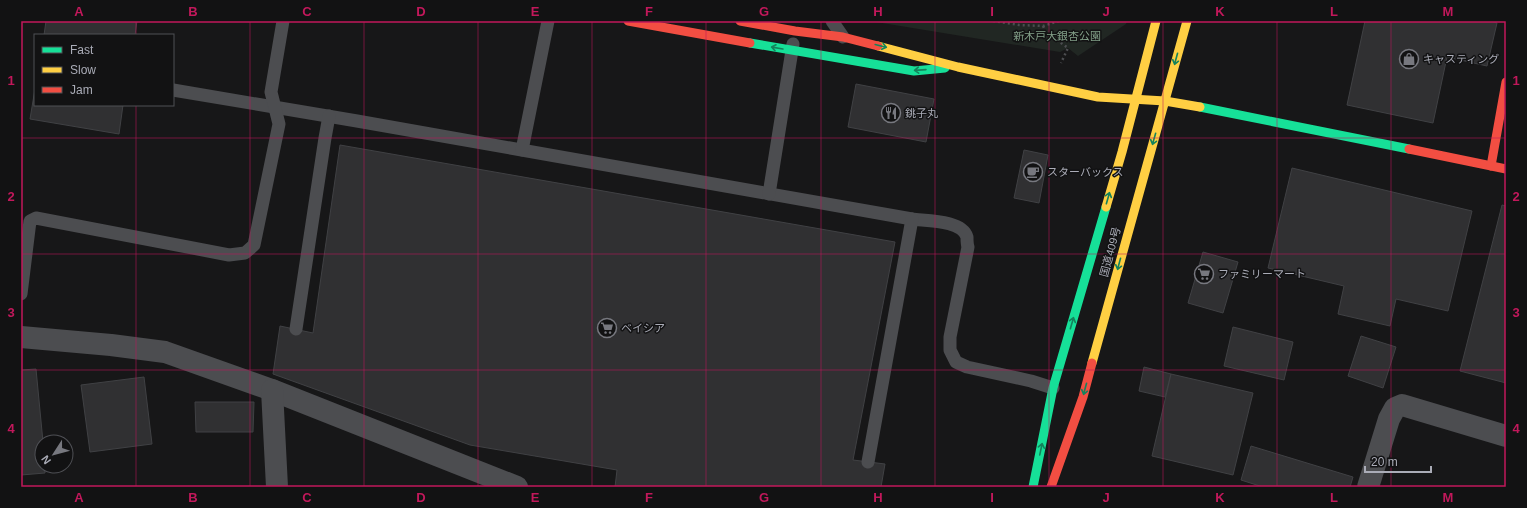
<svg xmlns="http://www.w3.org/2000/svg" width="1527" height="508" font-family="Helvetica,'Noto Sans JP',sans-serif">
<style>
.green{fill:#212723}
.building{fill:#303032;stroke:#404144}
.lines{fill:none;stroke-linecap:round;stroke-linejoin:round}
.path{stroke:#4d4e51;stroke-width:2.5;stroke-dasharray:2 3;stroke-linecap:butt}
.lane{stroke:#4c4d50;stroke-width:13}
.street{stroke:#4c4d50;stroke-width:22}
.fast{stroke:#16e098;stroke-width:9}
.slow{stroke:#ffcf43;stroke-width:9}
.jam{stroke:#f24e42;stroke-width:9}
.oneway{stroke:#14835c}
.grid{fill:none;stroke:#c2185b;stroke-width:1;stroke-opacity:0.55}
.labels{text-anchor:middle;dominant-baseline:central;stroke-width:3;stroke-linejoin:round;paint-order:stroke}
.park-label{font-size:11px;fill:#83a089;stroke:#121213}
.poi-label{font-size:11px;fill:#aaacb7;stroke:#121213;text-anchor:start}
.street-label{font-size:11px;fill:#aaacb7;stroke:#121213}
.neatline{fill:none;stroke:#c2185b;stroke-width:1.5}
.grid-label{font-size:13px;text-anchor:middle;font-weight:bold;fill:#c2185b}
</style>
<rect width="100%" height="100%" fill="#171718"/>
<polygon class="green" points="870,21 1127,21 1126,24 1078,56 1068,48 1060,52"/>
<g class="building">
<polygon points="46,21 137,21 135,35 44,35"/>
<polygon points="1365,21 1490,21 1497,23 1487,66 1447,57 1433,123 1347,105"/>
<polygon points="856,84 934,99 926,142 848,127"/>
<polygon points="35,89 35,105 123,105 119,134 30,119"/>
<polygon points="340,145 895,242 853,460 885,464 881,487 615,487 617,470 470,445 273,374 280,326 313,333"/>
<polygon points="1024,150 1048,155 1039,203 1014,198"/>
<polygon points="1292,168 1472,211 1448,311 1396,299 1390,326 1338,314 1344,286 1268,268"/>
<polygon points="1502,205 1506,206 1506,383 1460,371"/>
<polygon points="1203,252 1238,262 1223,313 1188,303"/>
<polygon points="1233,327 1293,342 1284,380 1224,366"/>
<polygon points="1361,336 1396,347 1383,388 1348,376"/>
<polygon points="1144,367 1171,374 1165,397 1139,391"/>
<polygon points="36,369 43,442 42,466 45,466 45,473 21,475 21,370"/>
<polygon points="1171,374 1253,393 1233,475 1152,456"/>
<polygon points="144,377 152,444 90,452 81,385"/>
<polygon points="195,402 254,402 253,432 196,432"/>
<polygon points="1251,446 1353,477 1350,487 1263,487 1241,480"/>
</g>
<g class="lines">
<g class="path">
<polyline points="993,21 1019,25 1043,26 1059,21"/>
<polyline points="1043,26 1046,32 1068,48 1061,63"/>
</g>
<g class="lane">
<polyline points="832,21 843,37"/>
<path d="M173,90L357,121L912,219C926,221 962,220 967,237C967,240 967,244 968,247L950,337V350L956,362L967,367L1031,381L1053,388"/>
<polyline points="522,150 548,21"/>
<polyline points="769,194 793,44"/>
<polyline points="21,294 30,221 36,218 229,255 245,253 254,245 279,124 271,92 283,21"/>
<polyline points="296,329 325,138 329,116"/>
<polyline points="868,462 912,219"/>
</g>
<g class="street">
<polyline points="21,337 111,345 165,352 272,390 517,487"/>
<polyline points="272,390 277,487"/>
<polyline points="1368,487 1389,419 1395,408 1402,405 1506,436"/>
</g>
<g class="fast">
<polyline points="750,43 914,71 945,68"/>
<polyline points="1200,107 1409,149"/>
<polyline points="1033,487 1053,388 1106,207"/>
</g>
<g class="slow">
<polyline points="878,46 958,67 1098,97 1165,101 1200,107"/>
<polyline points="1106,207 1122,152 1156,21"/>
<polyline points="1092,363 1187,21"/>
</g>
<g class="jam">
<polyline points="628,21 750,43"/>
<polyline points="740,21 795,31 843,37 878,46"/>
<polyline points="1409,149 1506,169"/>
<polyline points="1491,166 1506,82"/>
<polyline points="1051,487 1083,397 1092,363"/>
</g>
</g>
<defs><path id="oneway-shaft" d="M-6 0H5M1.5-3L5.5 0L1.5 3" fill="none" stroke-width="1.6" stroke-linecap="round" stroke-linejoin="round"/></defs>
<g class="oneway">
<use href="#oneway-shaft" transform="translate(881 46) rotate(14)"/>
<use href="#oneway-shaft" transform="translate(777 48) rotate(-170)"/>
<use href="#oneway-shaft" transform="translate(1176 59) rotate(105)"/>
<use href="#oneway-shaft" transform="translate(920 70) rotate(176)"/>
<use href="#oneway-shaft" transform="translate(1154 139) rotate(106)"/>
<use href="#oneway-shaft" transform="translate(1108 198) rotate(-74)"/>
<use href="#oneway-shaft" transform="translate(1119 264) rotate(105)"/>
<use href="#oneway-shaft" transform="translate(1072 323) rotate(-74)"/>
<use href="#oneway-shaft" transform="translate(1085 389) rotate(105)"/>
<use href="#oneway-shaft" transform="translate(1041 449) rotate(-78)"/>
</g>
<path class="grid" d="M136,21V35M250,21V487M364,21V487M478,21V487M592,21V487M706,21V487M821,21V487M935,21V487M1049,21V487M1163,21V487M1277,21V487M1391,21V487M136,105V487M21,138H1506M21,254H1506M21,370H1506"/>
<defs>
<g id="shop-ring" transform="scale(1)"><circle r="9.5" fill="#121213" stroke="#77787f" stroke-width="1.5"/><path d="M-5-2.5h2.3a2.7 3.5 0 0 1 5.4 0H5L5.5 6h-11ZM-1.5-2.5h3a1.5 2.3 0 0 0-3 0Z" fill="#77787f"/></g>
<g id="restaurant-ring" transform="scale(1)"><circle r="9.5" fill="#121213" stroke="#77787f" stroke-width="1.5"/><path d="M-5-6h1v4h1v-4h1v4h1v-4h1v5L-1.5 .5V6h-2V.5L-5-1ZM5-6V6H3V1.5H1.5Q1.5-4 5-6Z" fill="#77787f"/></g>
<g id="cafe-ring" transform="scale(1)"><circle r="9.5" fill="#121213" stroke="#77787f" stroke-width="1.5"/><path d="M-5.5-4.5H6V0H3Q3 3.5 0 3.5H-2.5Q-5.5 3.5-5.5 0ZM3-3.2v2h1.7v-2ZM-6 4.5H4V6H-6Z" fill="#77787f"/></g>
<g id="supermarket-ring" transform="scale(1)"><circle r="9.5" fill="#121213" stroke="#77787f" stroke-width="1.5"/><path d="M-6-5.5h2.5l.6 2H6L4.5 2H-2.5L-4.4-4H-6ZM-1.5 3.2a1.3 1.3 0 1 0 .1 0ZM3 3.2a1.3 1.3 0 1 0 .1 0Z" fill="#77787f"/></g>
</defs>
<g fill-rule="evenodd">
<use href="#shop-ring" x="1409" y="59"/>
<use href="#restaurant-ring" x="891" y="113"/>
<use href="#cafe-ring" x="1033" y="172"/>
<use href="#supermarket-ring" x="1204" y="274"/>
<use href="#supermarket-ring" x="607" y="328"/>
</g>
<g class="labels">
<g class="park-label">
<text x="1057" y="36">新木戸大銀杏公園</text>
</g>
<g class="poi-label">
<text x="1423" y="59">キャスティング</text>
<text x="905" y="113">銚子丸</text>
<text x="1047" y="172">スターバックス</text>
<text x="1218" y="274">ファミリーマート</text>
<text x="621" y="328">ベイシア</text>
</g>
<g class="street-label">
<text transform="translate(1110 252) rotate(-75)">国道409号</text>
</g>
</g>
<rect width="1527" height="508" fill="none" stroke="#121213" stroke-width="44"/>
<rect x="34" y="34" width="140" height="72" fill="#121213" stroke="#4f5055"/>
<rect x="42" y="47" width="20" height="6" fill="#16e098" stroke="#4f5055"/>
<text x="70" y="54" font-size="12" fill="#aaacb7">Fast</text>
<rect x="42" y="67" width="20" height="6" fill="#ffcf43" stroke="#4f5055"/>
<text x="70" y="74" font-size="12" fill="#aaacb7">Slow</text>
<rect x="42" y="87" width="20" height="6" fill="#f24e42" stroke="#4f5055"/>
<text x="70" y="94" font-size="12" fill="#aaacb7">Jam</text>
<g transform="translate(54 454) rotate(234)"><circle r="19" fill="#121213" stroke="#4f5055"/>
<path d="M0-3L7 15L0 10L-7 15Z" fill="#77787f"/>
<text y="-6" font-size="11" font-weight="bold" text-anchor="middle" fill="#aaacb7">N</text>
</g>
<path d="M1365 466v6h66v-6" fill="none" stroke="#aaacb7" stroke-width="2"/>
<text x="1371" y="466" font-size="12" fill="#aaacb7" stroke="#121213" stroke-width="3" paint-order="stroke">20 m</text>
<rect x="22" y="22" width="1483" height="464" class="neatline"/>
<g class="grid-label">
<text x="79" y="16">A</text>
<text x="193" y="16">B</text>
<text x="307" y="16">C</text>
<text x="421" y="16">D</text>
<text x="535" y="16">E</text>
<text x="649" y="16">F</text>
<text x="764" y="16">G</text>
<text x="878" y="16">H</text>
<text x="992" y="16">I</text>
<text x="1106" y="16">J</text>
<text x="1220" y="16">K</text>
<text x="1334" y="16">L</text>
<text x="1448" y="16">M</text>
<text x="11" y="85">1</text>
<text x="1516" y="85">1</text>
<text x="11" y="201">2</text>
<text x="1516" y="201">2</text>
<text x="11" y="317">3</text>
<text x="1516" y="317">3</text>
<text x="11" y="433">4</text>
<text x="1516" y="433">4</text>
<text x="79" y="502">A</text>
<text x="193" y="502">B</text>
<text x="307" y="502">C</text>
<text x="421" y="502">D</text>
<text x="535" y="502">E</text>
<text x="649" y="502">F</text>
<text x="764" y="502">G</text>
<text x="878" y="502">H</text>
<text x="992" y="502">I</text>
<text x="1106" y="502">J</text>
<text x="1220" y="502">K</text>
<text x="1334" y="502">L</text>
<text x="1448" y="502">M</text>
</g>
</svg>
